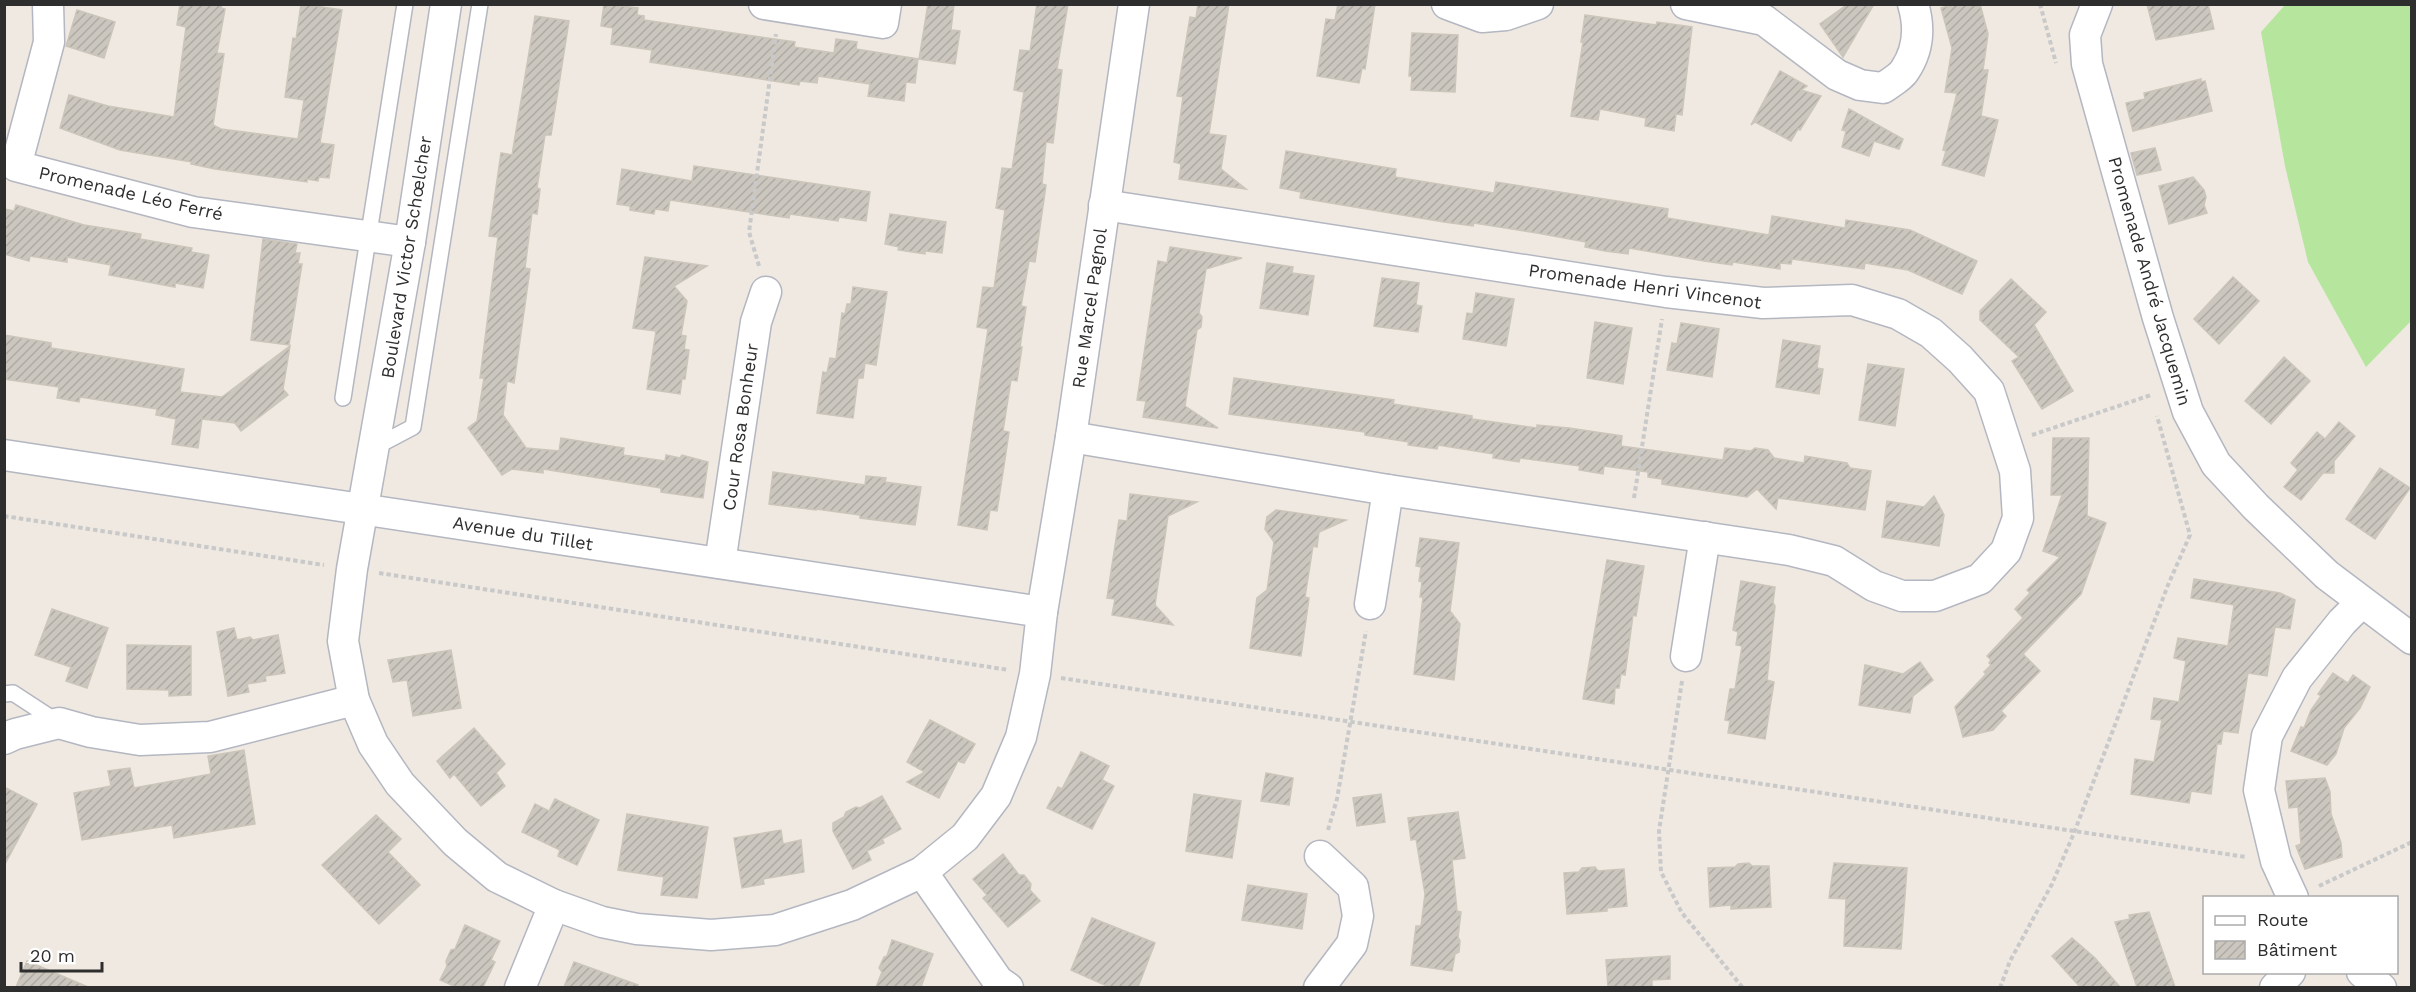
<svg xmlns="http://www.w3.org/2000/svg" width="2416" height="992" font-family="'Work Sans',sans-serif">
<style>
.grass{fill:#b6e59e}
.building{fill:url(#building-hatch);stroke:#cbc5ba;stroke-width:1.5}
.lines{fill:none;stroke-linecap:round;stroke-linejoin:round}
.lane-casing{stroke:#b4b7c1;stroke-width:18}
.street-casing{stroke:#b4b7c1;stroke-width:33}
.path{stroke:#c9c9c9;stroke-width:4;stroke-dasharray:4.5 3;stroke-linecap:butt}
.lane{stroke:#fff;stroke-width:15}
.street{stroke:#fff;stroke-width:30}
.labels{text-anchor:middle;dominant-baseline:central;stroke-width:4.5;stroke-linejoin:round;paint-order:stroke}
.street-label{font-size:18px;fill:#2e2e2e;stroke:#fff}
</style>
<defs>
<pattern id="building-hatch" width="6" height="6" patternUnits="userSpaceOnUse" patternTransform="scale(1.5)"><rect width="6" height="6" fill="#cbc7bf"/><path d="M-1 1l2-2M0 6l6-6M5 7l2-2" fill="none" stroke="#afaba4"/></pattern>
</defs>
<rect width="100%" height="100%" fill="#efe9e1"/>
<polygon class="grass" points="2286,4 2411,5 2411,321 2366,367 2308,262 2285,166 2261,32"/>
<g class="building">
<polygon points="180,4 222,4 221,8 225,9 217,53 224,54 213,125 221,129 298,139 304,100 285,97 293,38 296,39 301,4 342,10 320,143 334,145 329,178 319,177 318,181 307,179 307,182 215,169 191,164 192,162 120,150 60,128 69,95 108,106 174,117 186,27 177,25"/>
<polygon points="604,4 638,8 637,15 644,16 644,20 795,42 794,47 834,53 836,39 857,42 856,49 918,59 915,83 906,82 904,101 868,96 870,84 818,76 817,83 800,81 799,85 650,62 652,50 611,44 613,28 601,26"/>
<polygon points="928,4 954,4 951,30 960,31 955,64 919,59"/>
<polygon points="1037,4 1068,4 1057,69 1062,70 1053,143 1046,142 1042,184 1046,185 1035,262 1029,261 1021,306 1026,307 1020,347 1022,347 1017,381 1011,380 1003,431 1009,432 1004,466 997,511 990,510 987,530 958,525 988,329 977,327 983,287 994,288 1005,210 996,208 1002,168 1012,169 1024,92 1014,90 1020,50 1030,51"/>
<polygon points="1198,4 1229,4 1209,134 1226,136 1221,169 1246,189 1179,179 1181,164 1174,162 1183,97 1177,96 1190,17 1196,18"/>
<polygon points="1338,4 1375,4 1365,69 1362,68 1359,83 1317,76 1326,19 1335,20"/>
<polygon points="1848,4 1874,4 1843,57 1820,24"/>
<polygon points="1954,4 1980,4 1988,34 1983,70 1988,70 1981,116 1998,120 1984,176 1942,165 1946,151 1943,150 1957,93 1945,92 1952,48 1941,8"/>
<polygon points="2147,4 2208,4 2214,29 2156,40"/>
<polygon points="77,10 115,22 104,58 66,46"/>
<polygon points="1585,15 1656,25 1657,22 1692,27 1682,115 1676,114 1674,131 1645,126 1646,118 1600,109 1598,120 1571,116 1583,42 1581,42"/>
<polygon points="535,16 569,21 551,135 545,135 537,188 540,189 537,214 532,213 525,268 530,269 514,383 507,381 503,415 526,448 559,451 561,438 624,448 623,455 665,461 666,455 680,458 682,455 708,462 703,498 661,492 661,488 543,469 543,473 512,469 502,475 468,428 477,421 484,378 480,378 498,237 489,236 501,153 512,155"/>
<polygon points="1412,33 1458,35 1455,92 1411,90 1412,76 1409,76"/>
<polygon points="1780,71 1807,86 1801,90 1821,96 1800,130 1798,129 1791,141 1755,122 1751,125"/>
<polygon points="2201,79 2201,82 2205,81 2212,111 2133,131 2126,103 2145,99 2144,93"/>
<polygon points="1849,109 1903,139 1899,149 1874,141 1869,156 1842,147 1846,131 1842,130"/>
<polygon points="2155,148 2161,170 2137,175 2131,153"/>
<polygon points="1286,151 1396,169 1395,177 1494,193 1496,182 1668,209 1667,218 1769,235 1772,216 1845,228 1846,220 1910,230 1977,261 1962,294 1908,270 1865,263 1864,269 1792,259 1791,264 1780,263 1780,269 1733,262 1732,265 1704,261 1629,248 1628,254 1605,251 1585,247 1586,242 1537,233 1474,223 1473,226 1444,222 1300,198 1301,192 1280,188"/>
<polygon points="694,166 870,192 866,221 839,217 838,221 790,214 789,218 670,200 668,211 655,209 654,214 630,210 630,206 617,204 622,169 692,181"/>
<polygon points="2193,177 2204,190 2206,197 2204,205 2207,213 2169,224 2159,186"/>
<polygon points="16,205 84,225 141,234 140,239 192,248 191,252 209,255 203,288 175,283 175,287 109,275 111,265 67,257 67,262 30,256 29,261 4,254 4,209 14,211"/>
<polygon points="890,214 946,222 942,253 925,251 925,254 898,250 899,247 885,244"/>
<polygon points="263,239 297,244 295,253 300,253 298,264 302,264 289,345 251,340"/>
<polygon points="1170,247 1242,258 1206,269 1199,313 1202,317 1201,327 1197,330 1185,406 1218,428 1143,417 1146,401 1137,400 1158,261 1167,263"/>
<polygon points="645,257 707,266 674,286 687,301 681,335 686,336 684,349 689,350 685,379 682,379 680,394 647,389 656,331 633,328"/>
<polygon points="1267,263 1293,267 1292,273 1314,276 1308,315 1260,308"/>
<polygon points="2233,277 2259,301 2219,344 2194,319"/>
<polygon points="1382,278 1419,283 1416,305 1422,306 1418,332 1374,326"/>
<polygon points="2011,279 2046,312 2034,325 2073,391 2042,409 2012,361 2019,357 1980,320 1980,311"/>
<polygon points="853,287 887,292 876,365 865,363 863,378 858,378 853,418 817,413 823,372 827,373 830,358 836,359 842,313 845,314 847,304 851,304"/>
<polygon points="1476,293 1514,299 1506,346 1463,339 1467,313 1473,314"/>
<polygon points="1595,322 1632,328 1623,384 1587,378"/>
<polygon points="1681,323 1719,329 1712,377 1667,370 1672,343 1677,344"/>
<polygon points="4,335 51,343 51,348 184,369 180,392 222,397 290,346 283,389 288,395 241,431 235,423 202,419 198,448 172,444 176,419 156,415 157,409 80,397 79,402 57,398 59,387 4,379"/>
<polygon points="1783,340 1820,346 1817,368 1823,369 1819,394 1776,387"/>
<polygon points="2284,357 2310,381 2271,424 2245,401"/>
<polygon points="1868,364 1904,369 1895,426 1859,420"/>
<polygon points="1234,378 1394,400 1393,404 1472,416 1472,419 1537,428 1537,425 1569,428 1622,436 1621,446 1723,460 1725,448 1751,451 1755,448 1768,450 1774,458 1804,463 1805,456 1847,463 1850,468 1871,471 1865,510 1778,498 1776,509 1757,489 1747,497 1662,484 1662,479 1648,477 1648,472 1604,466 1603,474 1579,470 1580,466 1520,458 1519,462 1493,458 1494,454 1438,445 1437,449 1408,445 1409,442 1365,435 1365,432 1229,414"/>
<polygon points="2339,422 2355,436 2334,461 2334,473 2323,473 2301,500 2284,487 2298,470 2291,463 2317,432 2325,439"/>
<polygon points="2053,438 2089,438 2087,516 2106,523 2081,594 2023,654 2040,671 2001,711 2006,716 1993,730 1963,737 1955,707 1986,674 1984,672 1991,665 1989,663 1991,660 1987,656 2023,618 2015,609 2030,593 2027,590 2060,557 2043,551 2062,495 2051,495"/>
<polygon points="2380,468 2410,488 2375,539 2346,519"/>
<polygon points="773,472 865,485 866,476 886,478 885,482 921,487 915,525 860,518 860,515 816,509 816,510 769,504"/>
<polygon points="1130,494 1197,502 1168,516 1155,605 1173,625 1112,615 1115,599 1107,598 1112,565 1119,520 1127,521"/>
<polygon points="1934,496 1944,515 1939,546 1882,537 1887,501 1924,507"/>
<polygon points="1276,510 1346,520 1319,532 1317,547 1313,546 1305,597 1309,598 1301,656 1250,648 1257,598 1267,590 1274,542 1265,529 1267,517"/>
<polygon points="1420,538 1459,543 1450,611 1460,624 1454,680 1414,674 1423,597 1420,597 1422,582 1419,581 1421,567 1416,566"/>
<polygon points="1607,560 1644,566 1636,616 1633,615 1625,675 1621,674 1619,688 1615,688 1614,704 1583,699"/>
<polygon points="2194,579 2280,593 2295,600 2290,629 2275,627 2267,676 2248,673 2238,733 2223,731 2221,744 2217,744 2211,794 2191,791 2189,803 2131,794 2135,759 2154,762 2162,720 2151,719 2154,698 2179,702 2186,661 2174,658 2178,638 2228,646 2234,605 2191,598"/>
<polygon points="1741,581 1775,587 1773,603 1775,606 1767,680 1774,682 1765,739 1728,733 1730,721 1725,720 1730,689 1735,689 1742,646 1736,645 1738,632 1733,630"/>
<polygon points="52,609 108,628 87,688 66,681 71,667 35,655"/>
<polygon points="234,628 237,640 250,637 253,640 278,635 285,673 265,676 266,681 247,684 249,692 228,696 217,632"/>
<polygon points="127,645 191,646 191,695 169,696 169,690 127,689"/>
<polygon points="451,650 461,708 413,716 407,680 393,682 388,660"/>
<polygon points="1920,662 1933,680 1913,696 1910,713 1859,705 1865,665 1903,674"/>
<polygon points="2333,673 2348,683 2353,675 2370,687 2360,708 2344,728 2336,754 2327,765 2291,751 2301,727 2304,728 2311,710 2321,696 2318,694"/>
<polygon points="930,720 975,744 964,763 958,761 939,798 907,782 925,772 907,762"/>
<polygon points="474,728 505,764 496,773 505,786 481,806 454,774 450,778 437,761"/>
<polygon points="244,750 255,824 174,838 172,825 82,840 74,793 111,786 108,771 130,768 134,788 211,774 208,756"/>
<polygon points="1081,752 1109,766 1102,780 1114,786 1092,829 1047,808 1058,787 1062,789"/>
<polygon points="1266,773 1293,778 1289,805 1261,801"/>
<polygon points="2325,778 2330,792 2331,814 2341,843 2342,857 2305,869 2296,846 2301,844 2298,807 2289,808 2286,781"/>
<polygon points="4,787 37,804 4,866"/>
<polygon points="1194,794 1241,801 1232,858 1186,851"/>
<polygon points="1381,794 1385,822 1357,826 1353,798"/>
<polygon points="882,796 901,829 882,839 884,843 867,851 871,860 853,869 833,831 833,823 844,817 846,812 856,807 860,808"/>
<polygon points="555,799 599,820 577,865 558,856 560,850 522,832 535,804 549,811"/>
<polygon points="1458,812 1465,858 1452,860 1457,911 1461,912 1458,937 1460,941 1459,952 1455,954 1452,971 1411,965 1416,926 1421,926 1425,894 1416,839 1411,840 1408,818"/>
<polygon points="627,814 708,827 697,898 661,895 664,877 618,870"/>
<polygon points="376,815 401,839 388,852 420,885 379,924 322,865"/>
<polygon points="781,830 783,844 801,840 804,872 763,879 764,884 742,888 734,838"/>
<polygon points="1003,854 1019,875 1024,875 1031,884 1030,890 1040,901 1008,927 983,898 987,895 973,879"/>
<polygon points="1749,863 1752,866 1769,866 1771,907 1731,909 1731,905 1710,907 1708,868 1735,867 1738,864"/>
<polygon points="1834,863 1907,868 1901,949 1844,946 1846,899 1829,898"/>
<polygon points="1595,867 1598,871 1624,869 1627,906 1607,908 1607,911 1567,914 1564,873 1579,872 1582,868"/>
<polygon points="1248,885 1307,894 1302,929 1242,920"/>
<polygon points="2149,912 2175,987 2137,987 2115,922 2130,919 2129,915"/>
<polygon points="1092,918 1155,943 1138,987 1109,987 1071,970"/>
<polygon points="465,925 500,941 491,960 495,962 483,987 456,987 440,980 447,966 446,961 451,950 455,949"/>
<polygon points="2072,938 2095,958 2120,987 2080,987 2052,956"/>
<polygon points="892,940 933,954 921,987 876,987 882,972 879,968 884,957 887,956"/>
<polygon points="1670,956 1670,979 1652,980 1652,987 1608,987 1606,960"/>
<polygon points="27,961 88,987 16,987"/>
<polygon points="574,962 638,985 637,987 564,987"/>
</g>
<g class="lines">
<g class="lane-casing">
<g id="lane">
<polyline points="343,398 405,4"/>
<polyline points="375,447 413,427 480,4"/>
<polyline points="4,694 13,693 59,723"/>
</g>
</g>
<g class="street-casing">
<g id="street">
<polyline points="48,4 49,42 16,166 193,212 410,242"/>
<polyline points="446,4 410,242 352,569 343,641 354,700 373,744 400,784 455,842 497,877 554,905 602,922 637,929 711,935 775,930 852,905 922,872 965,837 996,796 1021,737 1035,674 1042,612 1071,437 1134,4"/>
<polyline points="764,4 883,23 886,4"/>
<polyline points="1447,4 1482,17 1506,15 1538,4"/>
<path d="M1686,4L1764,20L1837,75L1860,85L1883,88C1890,83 1901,77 1905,70C1919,49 1920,27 1913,4"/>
<polyline points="2097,4 2085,35 2087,64 2158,318 2188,412 2216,464 2256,507 2327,575 2412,639"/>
<polyline points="1071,437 1388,490 1789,550 1834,561 1874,586 1902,596 1935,596 1980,579 2006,551 2018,518 2015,471 1989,391 1960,359 1931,333 1898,314 1852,300 1763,303 1666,292 1104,205"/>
<polyline points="4,455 1042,612"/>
<polyline points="720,563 756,322 766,292"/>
<polyline points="1370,604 1388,490"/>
<polyline points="1686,656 1705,537"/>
<polyline points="4,739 15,734 59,723 91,732 140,740 210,737 354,700"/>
<polyline points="922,872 998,981 1008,988"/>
<polyline points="2293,898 2276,861 2259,790 2267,736 2297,678 2342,622 2362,602"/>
<polyline points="2362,972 2381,988"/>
<polyline points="520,988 554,905"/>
<polyline points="1319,988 1352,944 1358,916 1353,887 1320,856"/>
<polyline points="2275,988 2290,972"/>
</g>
</g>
<g class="path">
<polyline points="2040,4 2056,63"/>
<polyline points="759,266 749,232 776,34"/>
<polyline points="2032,435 2151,395"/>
<polyline points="1634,498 1662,319"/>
<polyline points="4,516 324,565"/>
<polyline points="379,573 1009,670"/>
<polyline points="1061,678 2246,857"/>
<polyline points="1682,681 1659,831 1661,872 1682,913 1743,988"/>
<polyline points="1328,830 1337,799 1366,631"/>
<polyline points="2319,886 2412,842"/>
<polyline points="2000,988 2010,961 2052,884 2074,833 2168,585 2190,535 2157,416"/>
</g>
<use href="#lane" class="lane"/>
<use href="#street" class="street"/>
</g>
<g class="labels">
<g class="street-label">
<text transform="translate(131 193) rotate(13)">Promenade Léo Ferré</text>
<text transform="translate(406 257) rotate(-81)">Boulevard Victor Schœlcher</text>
<text transform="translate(2150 281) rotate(74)">Promenade André Jacquemin</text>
<text transform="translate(1645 286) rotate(8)">Promenade Henri Vincenot</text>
<text transform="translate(1089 308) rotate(-82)">Rue Marcel Pagnol</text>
<text transform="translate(740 427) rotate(-82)">Cour Rosa Bonheur</text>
<text transform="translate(523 533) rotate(9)">Avenue du Tillet</text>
</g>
</g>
<rect width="2416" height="992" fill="none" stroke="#2e2e2e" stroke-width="12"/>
<rect x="2203" y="896" width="195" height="78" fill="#ffffff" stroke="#ababab" stroke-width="1.5"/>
<rect x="2215" y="916" width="30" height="9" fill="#ffffff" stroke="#ababab" stroke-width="1.5"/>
<text x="2257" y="926" font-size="18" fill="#2e2e2e">Route</text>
<rect x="2215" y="941" width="30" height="18" fill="url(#building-hatch)" stroke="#ababab" stroke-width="1.5"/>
<text x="2257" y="956" font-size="18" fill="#2e2e2e">Bâtiment</text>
<path d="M21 962v9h81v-9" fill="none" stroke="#2e2e2e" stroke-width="3"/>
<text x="30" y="962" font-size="18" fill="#2e2e2e" stroke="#ffffff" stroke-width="4.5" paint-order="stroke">20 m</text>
</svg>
